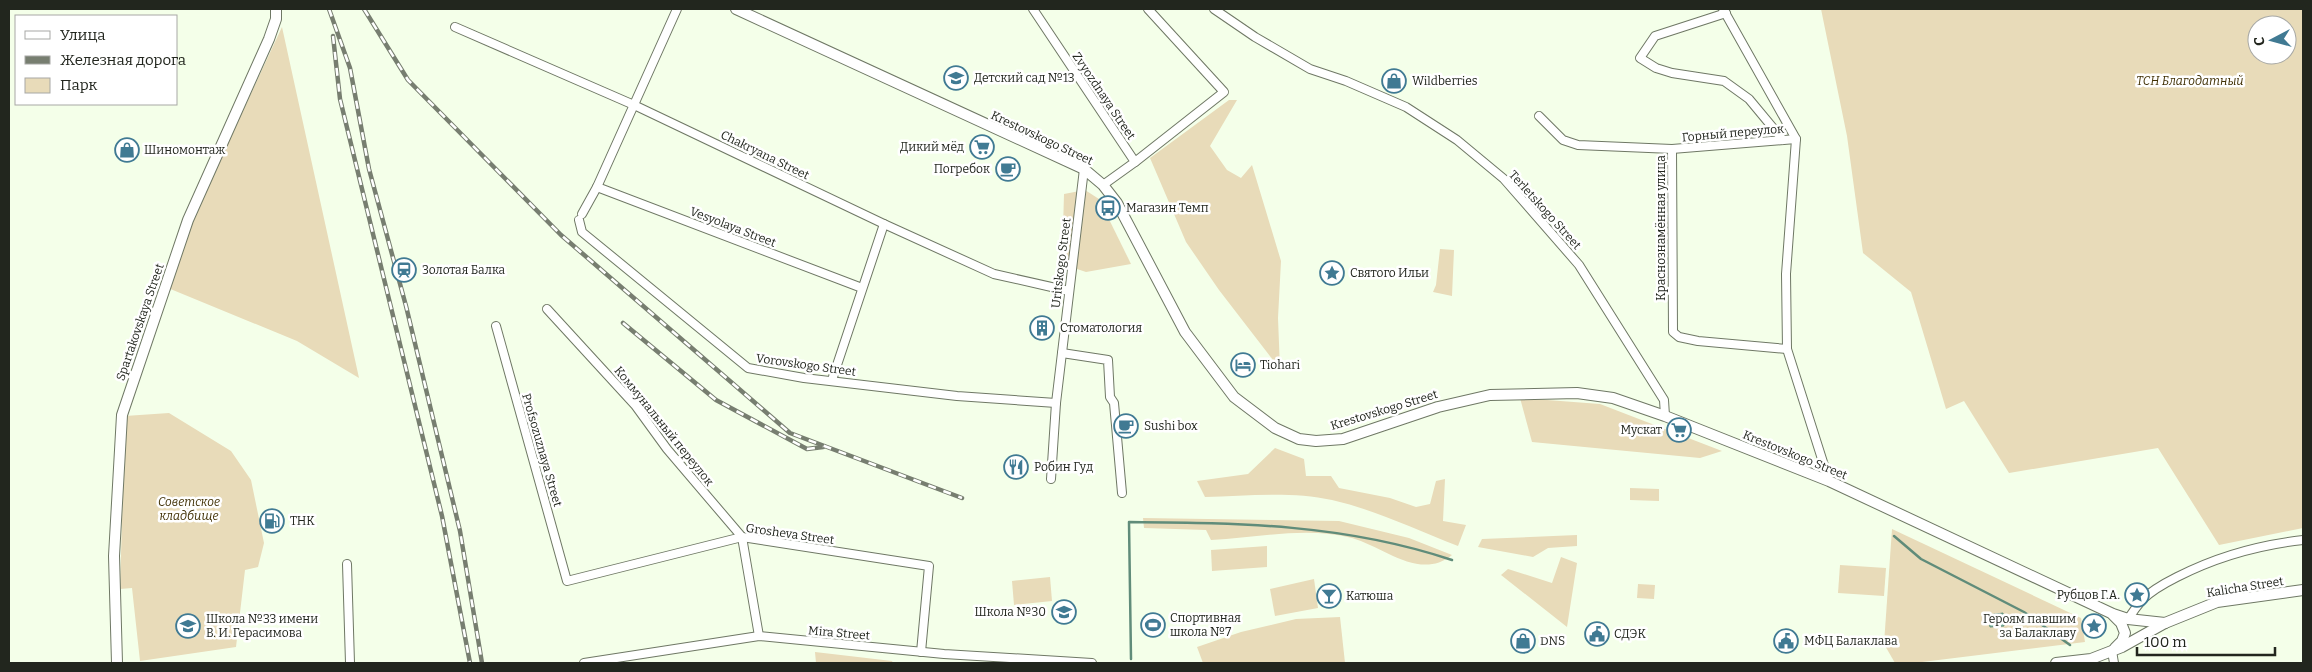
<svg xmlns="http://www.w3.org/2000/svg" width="2312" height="672" font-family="Bitter,serif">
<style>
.green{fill:#e8dbb9;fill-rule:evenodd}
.water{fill:#7bb8a1;stroke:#608c7a}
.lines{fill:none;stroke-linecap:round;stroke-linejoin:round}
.stream{stroke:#608c7a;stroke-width:2.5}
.minor-casing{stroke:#6f7865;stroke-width:10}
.secondary-casing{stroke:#6f7865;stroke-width:12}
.minor{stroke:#fff;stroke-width:8}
.secondary{stroke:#fff;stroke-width:10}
.rail-casing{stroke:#777e70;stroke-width:4.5}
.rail{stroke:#fff;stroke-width:2.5;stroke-dasharray:8;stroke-linecap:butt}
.labels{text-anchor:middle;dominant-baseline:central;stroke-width:5;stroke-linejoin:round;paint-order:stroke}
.poi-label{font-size:12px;fill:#22261e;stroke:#fff;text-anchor:start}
.park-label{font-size:12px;font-style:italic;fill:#403004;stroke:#fff}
.street-label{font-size:12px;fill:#22261e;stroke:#fff}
</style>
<rect width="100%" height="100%" fill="#f4ffe9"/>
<g class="green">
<path d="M1821,9H2303V528L2219,545L2158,448L2009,473L1964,401L1946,409L1911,292L1863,253L1847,136ZM2257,25H2287V55H2257Z"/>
<polygon points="282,27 359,378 297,341 168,288 199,205"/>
<polygon points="1229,100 1237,100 1210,146 1227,170 1241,178 1252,165 1281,261 1278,318 1280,369 1219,290 1186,242 1150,158"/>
<polygon points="1085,190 1099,199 1131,264 1086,272 1062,264 1064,194"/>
<polygon points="1440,249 1454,250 1452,296 1433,292 1436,285"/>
<polygon points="1520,398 1600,404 1722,451 1700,458 1532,442"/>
<polygon points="169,413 231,451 251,480 264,543 258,567 245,570 236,647 140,661 132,588 120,589 125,416"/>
<path d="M1275,448L1304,459L1306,476H1331L1339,488L1390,498L1416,507L1430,504L1436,481L1445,479L1443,521L1466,525L1458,546C1416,530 1376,510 1332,500C1291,491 1246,496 1205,497L1197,481L1248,474Z"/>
<polygon points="1630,488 1659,489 1659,501 1630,500"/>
<path d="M1143,518L1339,521L1409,538L1452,555C1420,581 1384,547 1352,538C1305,526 1258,538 1211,540L1206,530L1144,528Z"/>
<polygon points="1892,529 2081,618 2085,642 1914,663 1895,663 1884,644"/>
<polygon points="1577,535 1577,546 1548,548 1533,557 1478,547 1482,539"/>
<polygon points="1267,546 1267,567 1212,571 1211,550"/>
<polygon points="1561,557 1577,563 1567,627 1501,575 1508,569 1552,583"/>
<polygon points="1840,565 1886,568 1884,596 1838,593"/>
<polygon points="1050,577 1052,601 1014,605 1012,581"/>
<polygon points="1314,579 1318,608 1275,616 1270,589"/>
<polygon points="1638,584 1655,585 1654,599 1637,598"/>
<polygon points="1340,617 1345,663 1203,663 1197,647 1241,632 1296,619"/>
<polygon points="815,652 892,661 893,663 816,663"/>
</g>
<polygon class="water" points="2003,613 2004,626 1990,627 1988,615"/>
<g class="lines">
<g class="stream">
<polyline points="1894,536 1921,559 2024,612 2070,645"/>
<path d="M1131,659L1129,522C1241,523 1344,524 1452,560"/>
</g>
<g class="minor-casing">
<g id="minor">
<polyline points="1033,9 1135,162 1103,185"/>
<polyline points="1214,9 1255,37 1310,69 1346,81 1406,107 1457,140 1504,179 1579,265 1664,400 1665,416"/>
<polyline points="1723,9 1796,139 1786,274 1787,349 1829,481"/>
<polyline points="1726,13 1655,36 1640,58 1656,68 1672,73 1724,81 1749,99 1783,140"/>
<polyline points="455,27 634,105 884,224 994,274 1069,291"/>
<polyline points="1539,116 1563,140 1578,145 1672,149 1796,139"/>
<polyline points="1672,149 1673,332 1679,337 1698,341 1787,349"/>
<polyline points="1135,162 1224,92 1148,9"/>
<polyline points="597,187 862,288"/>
<polyline points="582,214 597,187 677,9"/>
<polyline points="579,220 582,232 748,368 804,378 957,396 1056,403"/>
<polyline points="547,309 635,405 667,449 742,537 759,636"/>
<polyline points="496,326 567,581 742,537 929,566 921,652"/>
<polyline points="1062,353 1108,360 1110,397 1114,403 1122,493"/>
<polyline points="832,380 884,224"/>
<polyline points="1051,479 1056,403 1084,169"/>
<polyline points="347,564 350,663"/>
<path d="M2128,619C2132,613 2137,606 2142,600C2152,590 2165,583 2177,577C2218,556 2258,545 2303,540"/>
<polyline points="2112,651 2114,663"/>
<polyline points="584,663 759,636 944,654 1092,663"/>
</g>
</g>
<g class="secondary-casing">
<g id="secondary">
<polyline points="736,9 1084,169 1103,185 1117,203 1185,332 1234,397 1275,428 1299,439 1316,441 1343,439 1438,407 1490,395 1577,393 1613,398 1665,416 1829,481 2113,614 2128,619 2165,623"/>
<polyline points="2113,615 2121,623 2125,633 2122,641 2115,648"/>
<polyline points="117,663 114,556 122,415 188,220 269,39 276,19 276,9"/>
<polyline points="2056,663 2091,659 2122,647 2165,623 2217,602 2303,590"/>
</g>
</g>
<use href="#minor" class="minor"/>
<use href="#secondary" class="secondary"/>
<g class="rail-casing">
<g id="rail">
<polyline points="329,9 350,68 369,169 406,306 460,531 482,663"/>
<polyline points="364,9 408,80 561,235 790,433 962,498"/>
<polyline points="333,36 340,99 442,516 470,663"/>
<polyline points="623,323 716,400 807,449 823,447"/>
</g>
</g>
<use href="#rail" class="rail"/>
</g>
<defs>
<g id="school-ring" transform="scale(1.25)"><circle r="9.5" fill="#fff" stroke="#407a93" stroke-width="1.5"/><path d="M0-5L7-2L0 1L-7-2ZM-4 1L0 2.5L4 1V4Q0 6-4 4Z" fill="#407a93"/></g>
<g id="shop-ring" transform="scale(1.25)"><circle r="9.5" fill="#fff" stroke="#407a93" stroke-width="1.5"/><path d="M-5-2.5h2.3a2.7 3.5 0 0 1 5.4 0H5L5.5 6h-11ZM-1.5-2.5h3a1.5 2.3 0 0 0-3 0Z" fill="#407a93"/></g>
<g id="supermarket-ring" transform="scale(1.25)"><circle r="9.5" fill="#fff" stroke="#407a93" stroke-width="1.5"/><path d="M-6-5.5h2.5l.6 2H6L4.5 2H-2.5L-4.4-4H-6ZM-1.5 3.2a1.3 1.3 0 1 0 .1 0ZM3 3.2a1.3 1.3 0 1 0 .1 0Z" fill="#407a93"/></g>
<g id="cafe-ring" transform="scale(1.25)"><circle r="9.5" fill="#fff" stroke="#407a93" stroke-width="1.5"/><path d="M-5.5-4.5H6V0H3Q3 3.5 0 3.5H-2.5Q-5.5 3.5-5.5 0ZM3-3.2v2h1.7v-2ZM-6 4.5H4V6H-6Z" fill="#407a93"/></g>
<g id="bus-ring" transform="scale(1.25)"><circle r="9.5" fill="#fff" stroke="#407a93" stroke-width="1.5"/><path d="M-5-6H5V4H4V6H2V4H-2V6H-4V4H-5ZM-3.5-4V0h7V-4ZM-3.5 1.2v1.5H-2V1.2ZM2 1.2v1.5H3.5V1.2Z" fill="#407a93"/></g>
<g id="station-ring" transform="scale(1.25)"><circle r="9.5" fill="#fff" stroke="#407a93" stroke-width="1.5"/><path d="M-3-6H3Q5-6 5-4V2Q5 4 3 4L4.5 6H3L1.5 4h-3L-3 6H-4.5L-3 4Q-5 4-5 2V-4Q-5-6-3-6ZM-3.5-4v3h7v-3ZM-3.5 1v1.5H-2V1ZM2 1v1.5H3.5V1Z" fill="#407a93"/></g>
<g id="sight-ring" transform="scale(1.25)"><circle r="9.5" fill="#fff" stroke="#407a93" stroke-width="1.5"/><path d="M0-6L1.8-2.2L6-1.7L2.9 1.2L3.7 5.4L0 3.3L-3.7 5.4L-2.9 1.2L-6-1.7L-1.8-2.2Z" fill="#407a93"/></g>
<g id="building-ring" transform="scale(1.25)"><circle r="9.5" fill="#fff" stroke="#407a93" stroke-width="1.5"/><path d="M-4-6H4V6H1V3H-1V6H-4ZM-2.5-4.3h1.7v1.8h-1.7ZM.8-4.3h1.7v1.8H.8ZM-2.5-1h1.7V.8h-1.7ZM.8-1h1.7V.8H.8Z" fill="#407a93"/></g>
<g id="hotel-ring" transform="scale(1.25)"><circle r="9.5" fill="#fff" stroke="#407a93" stroke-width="1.5"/><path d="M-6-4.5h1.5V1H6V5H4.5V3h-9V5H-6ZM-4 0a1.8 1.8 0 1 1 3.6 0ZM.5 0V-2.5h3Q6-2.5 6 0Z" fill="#407a93"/></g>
<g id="restaurant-ring" transform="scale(1.25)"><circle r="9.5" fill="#fff" stroke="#407a93" stroke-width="1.5"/><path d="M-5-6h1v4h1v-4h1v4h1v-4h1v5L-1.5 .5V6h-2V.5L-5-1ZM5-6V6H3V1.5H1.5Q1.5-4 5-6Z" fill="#407a93"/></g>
<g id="fuel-ring" transform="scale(1.25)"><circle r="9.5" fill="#fff" stroke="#407a93" stroke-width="1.5"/><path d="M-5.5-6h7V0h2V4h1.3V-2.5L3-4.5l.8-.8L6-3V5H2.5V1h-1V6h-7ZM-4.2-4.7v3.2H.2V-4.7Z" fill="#407a93"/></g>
<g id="bar-ring" transform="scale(1.25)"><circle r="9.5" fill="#fff" stroke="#407a93" stroke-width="1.5"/><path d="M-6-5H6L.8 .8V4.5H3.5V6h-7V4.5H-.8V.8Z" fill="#407a93"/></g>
<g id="stadium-ring" transform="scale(1.25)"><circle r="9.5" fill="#fff" stroke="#407a93" stroke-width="1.5"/><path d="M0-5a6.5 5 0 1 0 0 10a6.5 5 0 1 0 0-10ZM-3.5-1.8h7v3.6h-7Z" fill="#407a93"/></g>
<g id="civic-ring" transform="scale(1.25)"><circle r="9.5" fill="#fff" stroke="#407a93" stroke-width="1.5"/><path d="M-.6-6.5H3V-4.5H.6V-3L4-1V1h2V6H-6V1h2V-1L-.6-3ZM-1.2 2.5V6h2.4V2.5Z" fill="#407a93"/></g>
</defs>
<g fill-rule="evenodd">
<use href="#school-ring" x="956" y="78"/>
<use href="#shop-ring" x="1394" y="81"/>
<use href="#supermarket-ring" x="982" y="147"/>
<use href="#shop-ring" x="127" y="150"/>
<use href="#cafe-ring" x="1008" y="169"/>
<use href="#bus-ring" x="1108" y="208"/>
<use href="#station-ring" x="404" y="270"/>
<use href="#sight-ring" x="1332" y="273"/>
<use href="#building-ring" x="1042" y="328"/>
<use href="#hotel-ring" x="1243" y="365"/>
<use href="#cafe-ring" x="1126" y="426"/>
<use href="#supermarket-ring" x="1679" y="430"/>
<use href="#restaurant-ring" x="1016" y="467"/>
<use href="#fuel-ring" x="272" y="521"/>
<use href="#sight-ring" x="2137" y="595"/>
<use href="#bar-ring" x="1329" y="596"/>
<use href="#school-ring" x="1064" y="612"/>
<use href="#stadium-ring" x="1153" y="625"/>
<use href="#school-ring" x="188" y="626"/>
<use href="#sight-ring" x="2094" y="626"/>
<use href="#civic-ring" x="1597" y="634"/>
<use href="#shop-ring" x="1523" y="641"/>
<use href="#civic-ring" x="1786" y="641"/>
</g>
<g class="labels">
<g class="poi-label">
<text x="974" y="78">Детский сад №13</text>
<text x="1412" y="81">Wildberries</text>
<text x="964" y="147" text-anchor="end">Дикий мёд</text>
<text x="144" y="150">Шиномонтаж</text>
<text x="990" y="169" text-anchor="end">Погребок</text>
<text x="1126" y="208">Магазин Темп</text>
<text x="422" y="270">Золотая Балка</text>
<text x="1350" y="273">Святого Ильи</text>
<text x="1060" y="328">Стоматология</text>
<text x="1260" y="365">Tiohari</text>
<text x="1144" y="426">Sushi box</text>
<text x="1662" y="430" text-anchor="end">Мускат</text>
<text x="1034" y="467">Робин Гуд</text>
<text x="290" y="521">ТНК</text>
<text x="2120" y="595" text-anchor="end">Рубцов Г.А.</text>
<text x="1346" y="596">Катюша</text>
<text x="1046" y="612" text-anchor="end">Школа №30</text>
<text x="1170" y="618">Спортивная<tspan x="1170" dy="14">школа №7</tspan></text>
<text x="206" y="619">Школа №33 имени<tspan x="206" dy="14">В. И. Герасимова</tspan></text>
<text x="2076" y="619" text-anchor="end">Героям павшим<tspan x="2076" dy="14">за Балаклаву</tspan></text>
<text x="1614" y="634">СДЭК</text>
<text x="1540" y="641">DNS</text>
<text x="1804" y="641">МФЦ Балаклава</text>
</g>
<g class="park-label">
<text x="2190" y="81">ТСН Благодатный</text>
<text x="189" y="502">Советское<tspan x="189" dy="14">кладбище</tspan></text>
</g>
<g class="street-label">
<text transform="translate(1104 96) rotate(56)">Zvyozdnaya Street</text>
<text transform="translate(1733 133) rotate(-5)">Горный переулок</text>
<text transform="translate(1042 138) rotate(25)">Krestovskogo Street</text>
<text transform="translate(765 155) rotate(26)">Chakryana Street</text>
<text transform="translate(1545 210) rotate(48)">Terletskogo Street</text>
<text transform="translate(733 227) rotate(21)">Vesyolaya Street</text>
<text transform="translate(1661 228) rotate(-90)">Краснознамённая улица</text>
<text transform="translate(1061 263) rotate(-83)">Uritskogo Street</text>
<text transform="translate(140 322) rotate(-71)">Spartakovskaya Street</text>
<text transform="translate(806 365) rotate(8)">Vorovskogo Street</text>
<text transform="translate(1384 410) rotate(-17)">Krestovskogo Street</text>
<text transform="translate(664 426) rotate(51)">Коммунальный переулок</text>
<text transform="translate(542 450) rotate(74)">Profsozuznaya Street</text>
<text transform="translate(1795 455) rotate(22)">Krestovskogo Street</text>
<text transform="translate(790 534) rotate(8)">Grosheva Street</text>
<text transform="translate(2245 587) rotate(-9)">Kalicha Street</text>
<text transform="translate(839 633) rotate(5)">Mira Street</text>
</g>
</g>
<rect width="2312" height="672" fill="none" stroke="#22261e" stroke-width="20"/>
<rect x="15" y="15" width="162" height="90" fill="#ffffff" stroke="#a7a8a5"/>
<rect x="25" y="31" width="25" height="8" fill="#ffffff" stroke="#a7a8a5"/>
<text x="60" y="40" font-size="15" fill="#22261e">Улица</text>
<rect x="25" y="56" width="25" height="8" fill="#777e70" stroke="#a7a8a5"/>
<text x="60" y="65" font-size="15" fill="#22261e">Железная дорога</text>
<rect x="25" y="78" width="25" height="15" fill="#e8dbb9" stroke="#a7a8a5"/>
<text x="60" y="90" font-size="15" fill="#22261e">Парк</text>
<g transform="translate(2272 40) rotate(264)"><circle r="24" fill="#ffffff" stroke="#a7a8a5"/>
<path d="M0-4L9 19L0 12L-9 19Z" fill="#407a93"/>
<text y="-8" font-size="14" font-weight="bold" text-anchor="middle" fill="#22261e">С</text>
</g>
<path d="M2137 647v8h138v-8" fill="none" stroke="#22261e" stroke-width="2.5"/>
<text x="2144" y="647" font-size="15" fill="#22261e" stroke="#ffffff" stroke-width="4" paint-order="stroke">100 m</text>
</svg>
